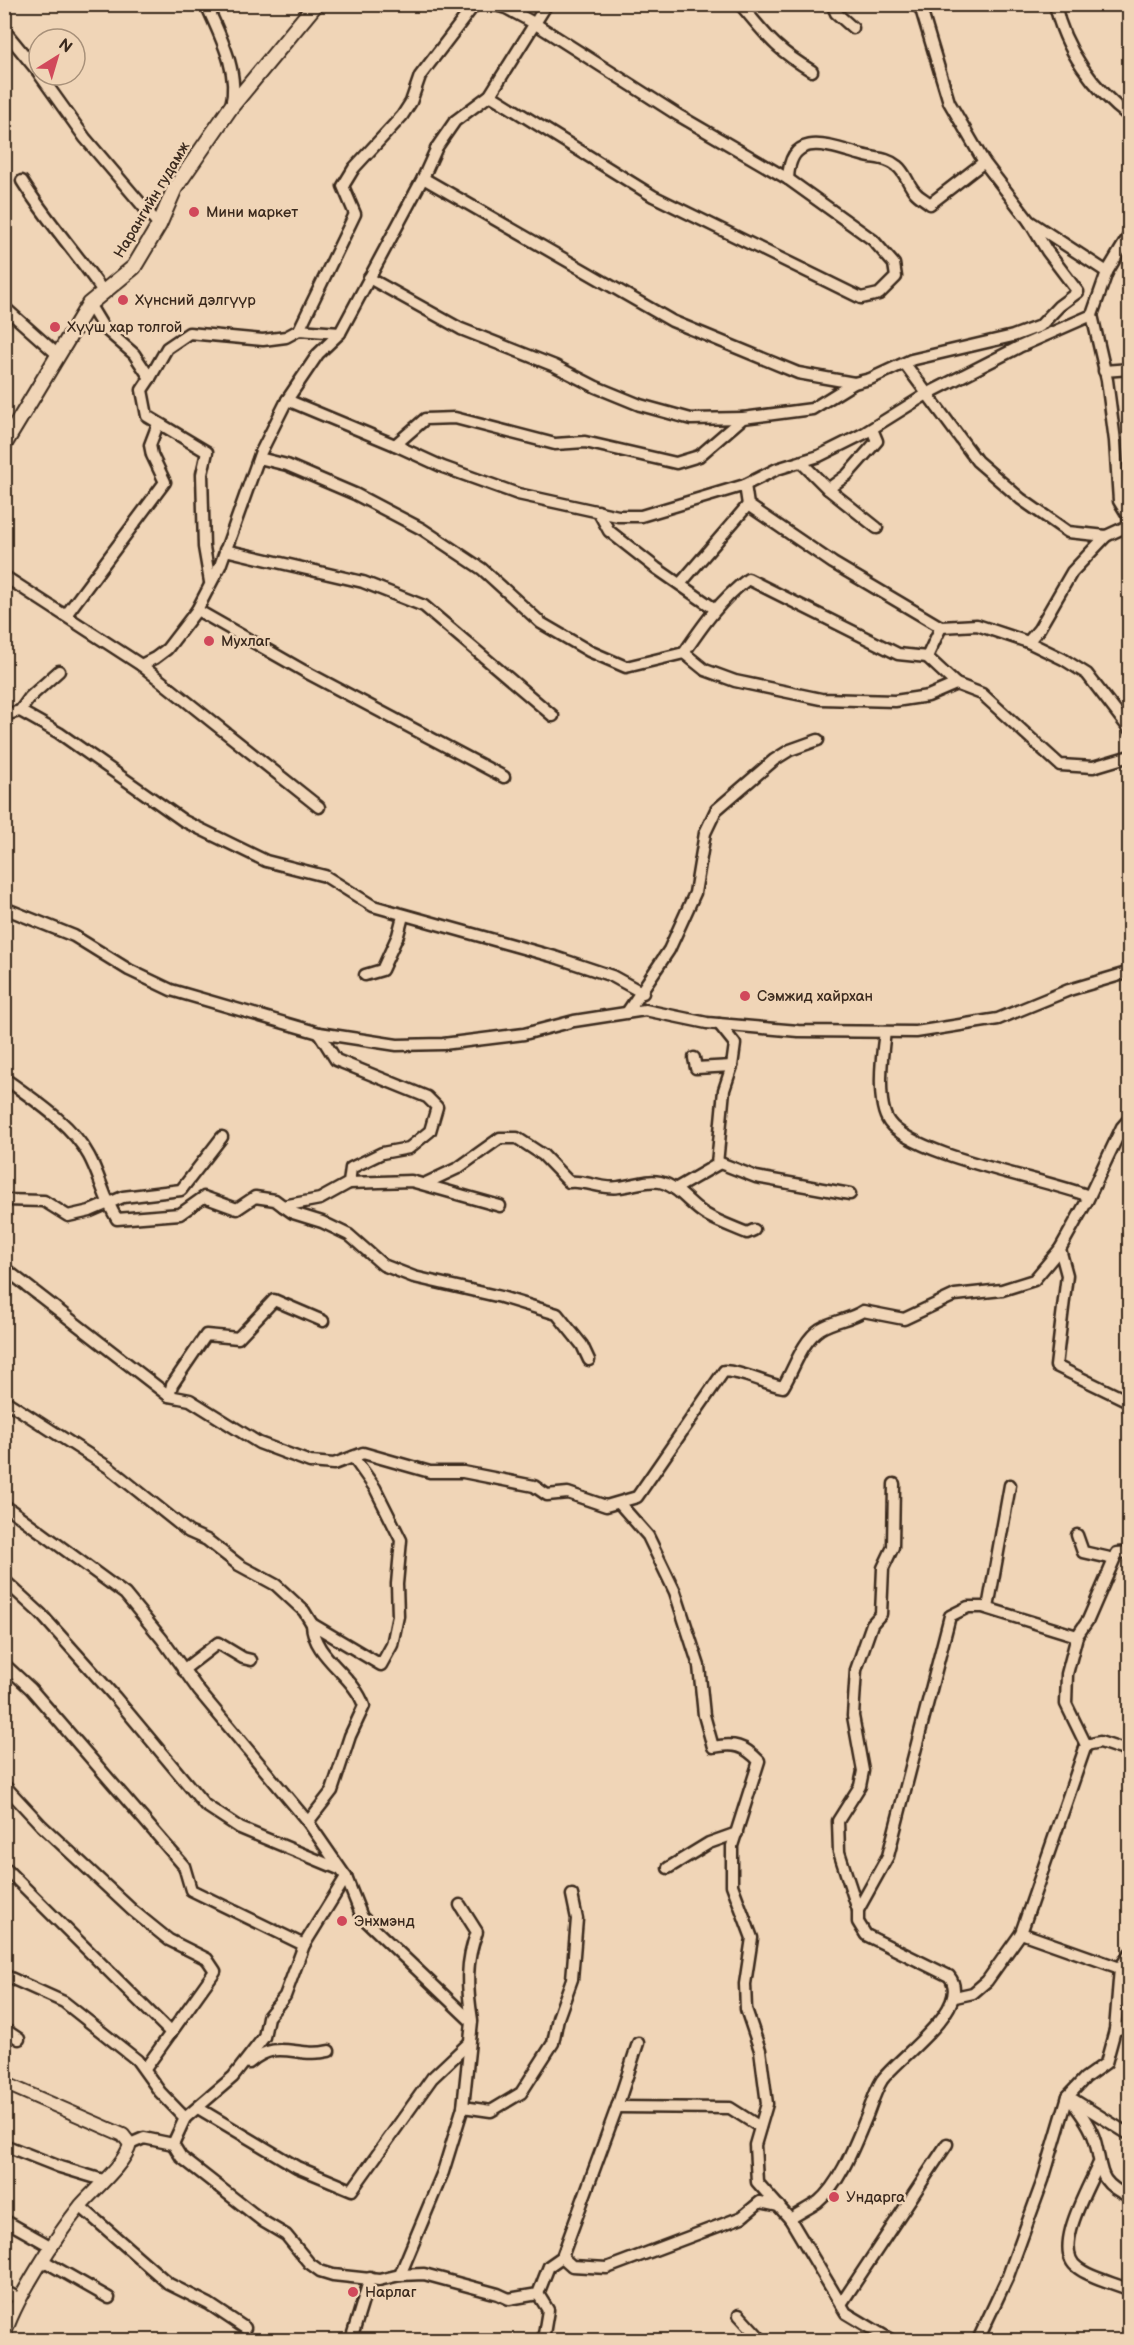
<svg xmlns="http://www.w3.org/2000/svg" width="1134" height="2345" font-family="'Balsamiq Sans',sans-serif">
<style>
.lines{fill:none;stroke-linecap:round;stroke-linejoin:round}
.minor-casing{stroke:#3b2a1e;stroke-width:15}
.tertiary-casing{stroke:#3b2a1e;stroke-width:16}
.secondary-casing{stroke:#3b2a1e;stroke-width:18}
.minor{stroke:#f0d5b7;stroke-width:10}
.tertiary{stroke:#f0d5b7;stroke-width:12}
.secondary{stroke:#f0d5b7;stroke-width:14}
.poi-dot{fill:#d1495b;stroke:#f0d5b7;stroke-width:2}
.labels{text-anchor:middle;dominant-baseline:central;stroke-width:5;stroke-linejoin:round;paint-order:stroke}
.street-label{font-size:15px;fill:#3b2a1e;stroke:#f0d5b7}
.poi-label{font-size:15px;fill:#3b2a1e;stroke:#f0d5b7;text-anchor:start}
</style>
<rect width="100%" height="100%" fill="#f0d5b7"/>
<filter id="ink" filterUnits="userSpaceOnUse"><feTurbulence type="fractalNoise" baseFrequency=".0167" numOctaves="2"/><feDisplacementMap in="SourceGraphic" scale="12" xChannelSelector="R" yChannelSelector="G"/><feConvolveMatrix kernelMatrix="1 2 1 2 8 2 1 2 1" color-interpolation-filters="sRGB"/></filter>
<g filter="url(#ink)">
<g class="lines">
<g class="minor-casing">
<g id="minor">
<path d="M206,4C220,36 240,72 231,106"/>
<path d="M740,4C767,36 775,49 812,71"/>
<polyline points="832,4 836,13 853,28"/>
<polyline points="914,4 921,9 949,102 984,162 1029,221 1107,272 1092,315 1107,380 1115,441 1119,501 1130,519"/>
<path d="M1055,4C1064,49 1094,90 1130,117"/>
<polyline points="4,30 39,73"/>
<polyline points="40,75 85,138 159,225"/>
<polyline points="490,95 653,196 861,298 879,294 896,277 894,264 873,240 788,179 678,115 534,23 506,8 492,4"/>
<polyline points="423,178 672,321 798,373 854,383"/>
<path d="M788,179C790,129 829,146 862,155C875,159 886,157 897,166C906,173 908,185 915,192C919,197 926,200 930,204L984,162"/>
<path d="M22,181C46,220 78,254 104,293"/>
<polyline points="1107,272 1130,234"/>
<polyline points="369,278 461,329 555,366 596,387 640,405 691,419 743,418"/>
<polyline points="89,304 103,327 134,354 150,378 167,348 189,333 263,340 286,337 299,330 340,333"/>
<polyline points="4,307 58,355"/>
<polyline points="299,330 355,214 343,186 354,168 402,116 411,102 420,76 475,4"/>
<polyline points="905,364 977,461 1021,499 1068,532 1106,536 1130,525"/>
<polyline points="1104,371 1130,369"/>
<polyline points="150,378 142,390 147,416 207,452 202,474 204,547 210,582"/>
<polyline points="287,400 395,445 425,419 455,418 555,444 585,442 676,463 699,456 743,418 812,409 854,383 870,379 911,360 1013,336 1040,326 1059,306 1078,292 1047,251 1029,221"/>
<polyline points="872,429 877,441 847,475 828,489 877,528"/>
<polyline points="395,445 443,467 518,494 618,516 641,516 745,485 777,469 819,456 863,434 927,394 1019,347 1092,315"/>
<path d="M259,458L287,465L355,494L422,529L482,569L541,623L589,651L626,667L684,653C703,625 721,599 748,579L898,654L927,657L941,627L833,563L748,505L745,485"/>
<polyline points="802,463 828,489"/>
<polyline points="598,511 609,531 656,568 715,609"/>
<polyline points="225,550 363,582 424,606 553,716"/>
<polyline points="4,576 141,665 155,658 167,649 197,610 220,566 260,454 287,400 318,354 340,333 423,178 437,147 455,121 490,95 547,4"/>
<polyline points="680,584 748,505"/>
<polyline points="197,610 304,671 504,777"/>
<polyline points="66,615 165,482 152,455 150,445 158,424"/>
<polyline points="941,627 977,625 1028,642 1063,659 1087,674 1130,730"/>
<polyline points="1028,642 1039,629 1072,572 1106,536"/>
<polyline points="684,653 705,670 735,681 821,699 895,701 928,696 956,684"/>
<polyline points="927,657 956,684 982,694 1060,765 1093,767 1130,756"/>
<polyline points="141,665 319,807"/>
<polyline points="20,711 59,733 184,821 266,861 325,876 373,906 555,957 612,976 643,993"/>
<polyline points="4,715 20,711 30,697 59,671"/>
<polyline points="4,908 74,936 129,970 171,990 319,1033 397,1045 443,1044 524,1034 574,1021 645,1010 707,1023 798,1031 916,1032 998,1019 1069,990 1130,972"/>
<polyline points="365,975 382,970 398,935 403,916"/>
<polyline points="628,1011 669,950 695,893 705,833 716,810 774,760 790,750 818,740"/>
<path d="M885,1032C882,1053 876,1104 889,1122C913,1156 1046,1179 1089,1196"/>
<polyline points="694,1058 696,1068 732,1066 735,1044 719,1024"/>
<path d="M4,1078C33,1099 72,1124 89,1156C100,1176 104,1199 117,1219L180,1214L204,1197L237,1209L255,1197L275,1200L283,1206L320,1199L349,1183L351,1168L382,1153L409,1148L430,1131L437,1107L427,1097L336,1060L319,1033"/>
<polyline points="1130,1118 1122,1127 1087,1201 1060,1249 1067,1275 1056,1366 1130,1402"/>
<polyline points="717,1164 724,1090 732,1066"/>
<polyline points="349,1183 411,1181 500,1206"/>
<path d="M424,1184L458,1168L500,1138H517L543,1155L569,1182C586,1180 603,1190 619,1187C633,1186 646,1179 660,1182C678,1186 690,1205 705,1214C718,1222 733,1227 747,1233L754,1230"/>
<polyline points="675,1189 720,1163 756,1177 850,1194"/>
<polyline points="4,1200 44,1201 68,1216 90,1211 123,1197 181,1190 222,1137"/>
<polyline points="283,1206 293,1213 322,1222 349,1235 383,1265 414,1277 501,1297 557,1314 582,1345 589,1360"/>
<path d="M4,1268L169,1396L190,1400L259,1443L310,1462L334,1464L363,1453L430,1472H463L534,1486L547,1495L568,1493L606,1506L637,1497L724,1371C745,1372 762,1383 783,1387C794,1369 802,1341 820,1329C834,1320 850,1320 863,1311L904,1319L955,1295L1002,1290L1034,1280L1060,1249"/>
<polyline points="169,1396 172,1385 206,1335 238,1338 274,1300 323,1321"/>
<polyline points="4,1400 108,1467 189,1532 207,1540 239,1565 276,1585 304,1611 312,1624"/>
<path d="M619,1503L648,1536L675,1592L699,1666L704,1715L713,1747C734,1743 744,1745 759,1761L732,1846V1885L752,1938L745,1984L746,2009L760,2050L767,2104L755,2145L757,2182L790,2219L846,2313L891,2340"/>
<polyline points="4,1505 125,1594 162,1639 199,1691 308,1822 346,1877 362,1917 472,2022 463,2107 443,2172 400,2275"/>
<polyline points="1077,1535 1083,1552 1114,1559"/>
<polyline points="4,1580 41,1614 115,1697 205,1805 240,1828 339,1869"/>
<polyline points="988,1608 1010,1485"/>
<polyline points="4,1664 31,1689 184,1866 191,1890 304,1945"/>
<polyline points="183,1670 218,1643 243,1658 251,1660"/>
<polyline points="1086,1745 1100,1742 1130,1752"/>
<polyline points="4,1785 42,1826 132,1910 169,1940 207,1959 215,1971 145,2069"/>
<path d="M308,1822L332,1791L350,1736L364,1706C354,1675 313,1657 312,1624L381,1665L392,1645L398,1616L397,1584L401,1540L375,1488L353,1457"/>
<polyline points="4,1867 171,2033"/>
<polyline points="668,1868 709,1843 737,1833"/>
<path d="M460,1905L477,1932C465,1962 467,1989 472,2020"/>
<polyline points="858,1910 839,1852 838,1821 860,1786 863,1771 853,1716 856,1670 872,1624 881,1614 883,1568 893,1547 894,1484"/>
<polyline points="1021,1933 1120,1968"/>
<polyline points="4,1975 64,2002 137,2060 160,2092 185,2118 173,2144 181,2157 264,2222 286,2235 309,2263 320,2271 333,2275 379,2280 400,2275 424,2274 498,2294 509,2299 538,2294 549,2266 562,2257 617,2107 638,2043"/>
<polyline points="955,1997 973,1993 987,1981 1021,1933 1086,1745 1066,1704 1067,1674 1077,1636"/>
<polyline points="4,2029 19,2039"/>
<polyline points="1115,2030 1126,2027 1130,2020"/>
<path d="M249,2063C279,2037 296,2059 329,2051"/>
<path d="M1068,2096C1078,2110 1090,2124 1095,2141C1103,2170 1096,2182 1130,2197"/>
<polyline points="1074,2100 1130,2135"/>
<polyline points="463,2107 491,2111 521,2093 553,2043 558,2018 572,1979 577,1919 572,1895"/>
<polyline points="617,2107 730,2108 760,2127"/>
<polyline points="198,2108 297,2167 352,2190 432,2078 469,2043"/>
<polyline points="185,2118 233,2077 264,2037 268,2017 285,1996 304,1945 346,1877"/>
<polyline points="130,2144 144,2138 173,2144"/>
<polyline points="4,2145 60,2167 103,2180"/>
<path d="M1098,2165C1089,2187 1051,2250 1078,2268C1091,2278 1114,2283 1130,2290"/>
<polyline points="80,2206 169,2284 209,2304 245,2328"/>
<path d="M790,2219C799,2213 809,2208 818,2202C840,2184 855,2144 866,2118C871,2106 875,2091 882,2080C898,2057 974,2007 949,1976L866,1935L858,1922V1910L888,1856L950,1616L968,1607H983L1077,1636L1088,1620L1117,1553L1130,1552"/>
<polyline points="4,2220 52,2247"/>
<polyline points="562,2257 572,2266 607,2268 742,2217 760,2202 779,2206"/>
<polyline points="44,2261 109,2298"/>
<polyline points="4,2291 20,2299"/>
<polyline points="538,2294 548,2310 543,2340"/>
<polyline points="841,2304 947,2144"/>
<polyline points="739,2315 762,2340"/>
<polyline points="351,2340 370,2278"/>
<polyline points="978,2340 1008,2276 1043,2180 1068,2096 1085,2078 1106,2063 1115,2030 1120,1968 1130,1953"/>
</g>
</g>
<g class="tertiary-casing">
<path id="tertiary" d="M4,2083L123,2135L130,2144C126,2163 94,2190 81,2205C57,2235 14,2301 4,2337"/>
</g>
<g class="secondary-casing">
<polyline id="secondary" points="4,445 89,304 134,267 159,225 175,188 231,107 316,4"/>
</g>
<use href="#minor" class="minor"/>
<use href="#tertiary" class="tertiary"/>
<use href="#secondary" class="secondary"/>
</g>
</g>
<g class="poi-dot">
<circle cx="194" cy="212" r="6"/>
<circle cx="123" cy="300" r="6"/>
<circle cx="55" cy="327" r="6"/>
<circle cx="209" cy="641" r="6"/>
<circle cx="745" cy="996" r="6"/>
<circle cx="342" cy="1921" r="6"/>
<circle cx="834" cy="2197" r="6"/>
<circle cx="353" cy="2292" r="6"/>
</g>
<g class="labels">
<g class="street-label">
<text transform="translate(152 200) rotate(-59)">Нарангийн гудамж</text>
</g>
<g class="poi-label">
<text x="206" y="212">Мини маркет</text>
<text x="135" y="300">Хүнсний дэлгүүр</text>
<text x="67" y="327">Хүүш хар толгой</text>
<text x="221" y="641">Мухлаг</text>
<text x="757" y="996">Сэмжид хайрхан</text>
<text x="354" y="1921">Энхмэнд</text>
<text x="846" y="2197">Ундарга</text>
<text x="365" y="2292">Нарлаг</text>
</g>
</g>
<rect width="1134" height="2345" fill="none" stroke="#f0d5b7" stroke-width="24"/>
<rect x="12" y="12" width="1110" height="2321" fill="none" stroke="#3b2a1e" stroke-width="2" filter="url(#ink)"/>
<g transform="translate(57 57) rotate(37)"><circle r="28" fill="#f0d5b7" stroke="#a8917a" stroke-width="1.5"/>
<path d="M0-4.5L10 22L0 15L-10 22Z" fill="#d1495b"/>
<text y="-9" font-size="16" font-weight="bold" text-anchor="middle" fill="#3b2a1e">N</text>
</g>
</svg>
